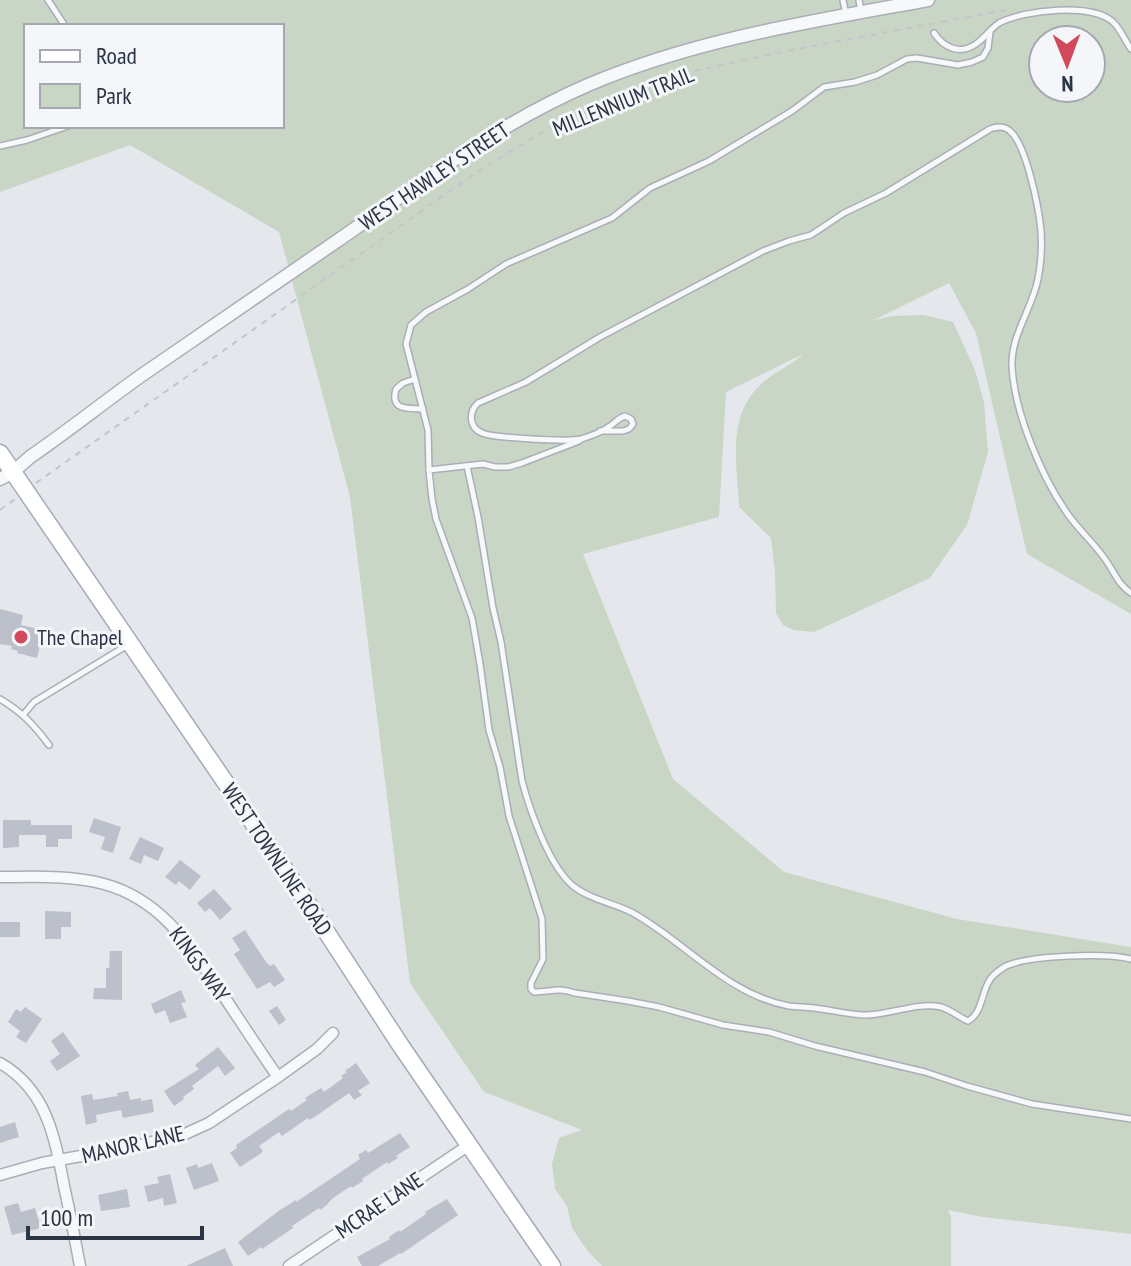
<svg xmlns="http://www.w3.org/2000/svg" width="1131" height="1266" font-family="'PT Sans Narrow',sans-serif">
<style>
.green{fill:#c9d6c5;fill-rule:evenodd}
.building{fill:#bbc0ca}
.lines{fill:none;stroke-linecap:round;stroke-linejoin:round}
.service-casing{stroke:#a9aeb7;stroke-width:8}
.minor-casing{stroke:#a9aeb7;stroke-width:13}
.tertiary-casing{stroke:#a9aeb7;stroke-width:15}
.primary-casing{stroke:#a3abb8;stroke-width:19}
.path{stroke:#c2c5cb;stroke-width:2;stroke-dasharray:6 6;stroke-linecap:butt}
.service{stroke:#f7f8fa;stroke-width:5}
.minor{stroke:#f7f8fa;stroke-width:10}
.tertiary{stroke:#f7f8fa;stroke-width:12}
.primary{stroke:#fff;stroke-width:16}
.poi-dot{fill:#d1495b;stroke:#f4f6f9;stroke-width:3}
.labels{text-anchor:middle;dominant-baseline:central;stroke-width:6;stroke-linejoin:round;paint-order:stroke}
.street-label{font-size:22px;fill:#2b3445;stroke:#f4f6f9}
.poi-label{font-size:22px;fill:#2b3445;stroke:#f4f6f9;text-anchor:start}
</style>
<rect width="100%" height="100%" fill="#e4e7ec"/>
<path class="green" d="M0,0H1131V614L1027,554L976,333L949,283L874,320L893,316L924,315L953,322L975,370L984,402L988,452L967,525L930,578L814,632L793,630L783,625L776,613L775,572L771,538L739,507C737,460 725,412 767,379C779,370 794,363 803,354L726,392L719,517L583,554L673,779L784,872L957,919L1131,947V1234L983,1217L948,1210L951,1217V1266H602L587,1250L572,1228L567,1206L555,1189L552,1164L559,1138L582,1130L484,1092L410,983L350,497L279,232L130,145L0,192ZM26,26H282V126H26ZM1043,40H1091V88H1043Z"/>
<g class="building">
<polygon points="0,609 23,615 21,625 44,630 37,658 17,653 18,651 11,649 12,646 0,644"/>
<polygon points="94,818 121,827 113,853 101,849 105,837 89,832"/>
<polygon points="3,820 31,820 31,825 72,825 72,839 58,839 58,847 46,847 46,835 19,835 19,847 3,848"/>
<polygon points="140,837 164,848 158,861 144,855 141,864 129,859"/>
<polygon points="180,860 201,876 190,890 179,881 176,885 165,877"/>
<polygon points="214,889 232,909 220,920 210,908 205,912 197,903"/>
<polygon points="45,911 71,912 71,927 61,927 61,939 45,939"/>
<rect x="0" y="922" width="20" height="15"/>
<polygon points="245,930 266,962 270,966 274,964 285,980 274,987 270,982 257,989 234,954 240,950 232,938"/>
<polygon points="110,951 122,951 122,1000 93,999 94,988 106,988 106,968 109,968"/>
<polygon points="181,990 186,1002 181,1003 187,1017 170,1023 165,1010 155,1014 151,1004"/>
<polygon points="277,1006 286,1020 279,1025 269,1011"/>
<polygon points="25,1007 42,1019 26,1043 16,1037 20,1031 8,1022 16,1009 21,1012"/>
<polygon points="63,1032 80,1056 57,1071 50,1061 60,1054 51,1041"/>
<polygon points="218,1047 235,1068 225,1076 218,1066 192,1086 194,1089 183,1097 184,1099 174,1106 164,1091 199,1069 195,1065"/>
<polygon points="356,1063 370,1083 358,1091 362,1095 354,1100 349,1093 316,1116 309,1120 308,1118 282,1136 279,1132 259,1146 263,1151 260,1154 240,1167 230,1153 237,1148 236,1145 289,1109 291,1111 307,1100 305,1098 321,1088 324,1092 343,1078 341,1076 347,1072 345,1071"/>
<polygon points="128,1091 130,1100 141,1098 141,1101 152,1099 154,1112 123,1118 121,1110 96,1115 97,1122 86,1125 81,1096 92,1094 93,1100 118,1096 117,1093"/>
<polygon points="15,1122 19,1137 0,1143 0,1127"/>
<polygon points="400,1133 410,1147 396,1156 398,1158 388,1164 387,1162 362,1179 363,1181 352,1188 351,1186 333,1198 328,1203 328,1204 320,1210 319,1208 292,1226 293,1228 262,1249 261,1247 248,1256 238,1242 280,1210 296,1200 296,1202 360,1159 358,1155 366,1150 368,1153"/>
<polygon points="212,1163 219,1181 194,1190 186,1168 197,1164 198,1168"/>
<polygon points="170,1174 177,1203 164,1206 163,1198 148,1202 144,1186 159,1183 157,1177"/>
<polygon points="127,1189 130,1207 101,1211 98,1195"/>
<polygon points="447,1199 458,1215 401,1254 400,1253 378,1266 362,1266 357,1257 390,1239 389,1237 399,1230 400,1232 426,1214 425,1212"/>
<polygon points="18,1203 21,1212 35,1208 41,1228 12,1235 4,1207"/>
<polygon points="225,1248 233,1266 186,1266"/>
</g>
<g class="lines">
<g class="service-casing">
<g id="service">
<polyline points="48,0 65,26"/>
<polyline points="843,0 846,15"/>
<polyline points="859,0 861,12"/>
<path d="M934,33C944,48 960,55 976,44C985,38 991,28 999,23C1023,10 1094,2 1114,23C1121,30 1125,41 1131,49"/>
<polyline points="0,146 27,140 68,126"/>
<path d="M415,379L403,383L396,389C390,411 407,408 423,409"/>
<path d="M600,431H623L629,429L633,424L631,419L625,416C618,418 616,422 610,426C602,432 591,436 581,439C569,442 493,438 482,433C468,427 469,411 478,403L526,382L600,337L763,251L789,241L811,235L844,213L886,193L990,129C998,126 1006,126 1012,133C1027,149 1039,208 1041,231C1042,247 1041,264 1038,279C1032,309 1011,335 1012,366C1014,411 1041,476 1067,513C1077,528 1091,540 1102,555C1113,568 1116,583 1131,593"/>
<path d="M579,441L522,463L508,467H495L483,464L429,470L432,499L436,519L472,618L480,664L489,730L500,767L509,816L542,919L543,959L531,983V989L534,992C552,992 556,987 575,993L628,1001L659,1007L723,1025L769,1032L815,1046L925,1072L967,1086L1032,1104L1131,1119"/>
<path d="M467,466L478,517L493,608L501,642L522,781C530,811 549,865 572,885C588,899 614,903 633,913C685,942 728,995 789,1006C797,1007 806,1007 814,1008C832,1010 850,1015 868,1015C892,1014 918,1002 941,1007C951,1010 959,1017 968,1021C983,1013 981,991 991,978C995,973 1001,969 1006,966C1031,955 1105,953 1131,959"/>
<polyline points="429,470 428,430 406,344 411,325 426,312 468,289 506,264 612,218 650,188 709,161 792,111 824,87 855,82 877,75 907,59 917,58 958,65 972,62 983,57 988,48 990,32"/>
<path d="M0,699C22,712 34,725 49,745"/>
<polyline points="23,715 34,702 126,646"/>
</g>
</g>
<g class="minor-casing">
<g id="minor">
<path d="M0,877C35,877 71,875 104,884C163,900 191,948 223,995C241,1022 259,1050 278,1077"/>
<path d="M0,1063C47,1090 55,1138 64,1186C70,1213 75,1239 80,1266"/>
<polyline points="0,1175 42,1163 131,1147 185,1134 209,1123 278,1077 317,1049 333,1033"/>
<polyline points="289,1266 469,1145"/>
</g>
</g>
<g class="tertiary-casing">
<path id="tertiary" d="M0,479L13,472L30,457C68,431 104,402 142,375C207,330 272,286 337,241C418,185 497,124 588,85C696,39 814,21 928,0"/>
</g>
<g class="primary-casing">
<polyline id="primary" points="0,453 301,893 401,1046 552,1266"/>
</g>
<g class="path">
<polyline points="36,483 427,207 486,166 550,128 627,94 689,72 786,51 1006,10"/>
<polyline points="0,510 15,499"/>
</g>
<use href="#service" class="service"/>
<use href="#minor" class="minor"/>
<use href="#tertiary" class="tertiary"/>
<use href="#primary" class="primary"/>
</g>
<circle class="poi-dot" cx="21" cy="637" r="8"/>
<g class="labels">
<g class="street-label">
<text transform="translate(623 101) rotate(-22)">MILLENNIUM TRAIL</text>
<text transform="translate(434 176) rotate(-34)">WEST HAWLEY STREET</text>
<text transform="translate(277 859) rotate(56)">WEST TOWNLINE ROAD</text>
<text transform="translate(200 964) rotate(54)">KINGS WAY</text>
<text transform="translate(133 1144) rotate(-13)">MANOR LANE</text>
<text transform="translate(379 1205) rotate(-34)">MCRAE LANE</text>
</g>
<g class="poi-label">
<text x="37" y="637">The Chapel</text>
</g>
</g>
<rect x="24" y="24" width="260" height="104" fill="#f4f6f9" stroke="#a4a8b1" stroke-width="2"/>
<rect x="40" y="50" width="40" height="12" fill="#ffffff" stroke="#a4a8b1" stroke-width="2"/>
<text x="96" y="64" font-size="24" fill="#2b3445">Road</text>
<rect x="40" y="84" width="40" height="24" fill="#c9d6c5" stroke="#a4a8b1" stroke-width="2"/>
<text x="96" y="104" font-size="24" fill="#2b3445">Park</text>
<g transform="translate(1067 64) rotate(179)"><circle r="38" fill="#f4f6f9" stroke="#a4a8b1" stroke-width="2"/>
<path d="M0-6L14 30L0 20L-14 30Z" fill="#d1495b"/>
<text y="-12" font-size="22" font-weight="bold" text-anchor="middle" fill="#2b3445">N</text>
</g>
<path d="M28 1226v12h174v-12" fill="none" stroke="#2b3445" stroke-width="4"/>
<text x="40" y="1226" font-size="24" fill="#2b3445" stroke="#f4f6f9" stroke-width="6" paint-order="stroke">100 m</text>
</svg>
